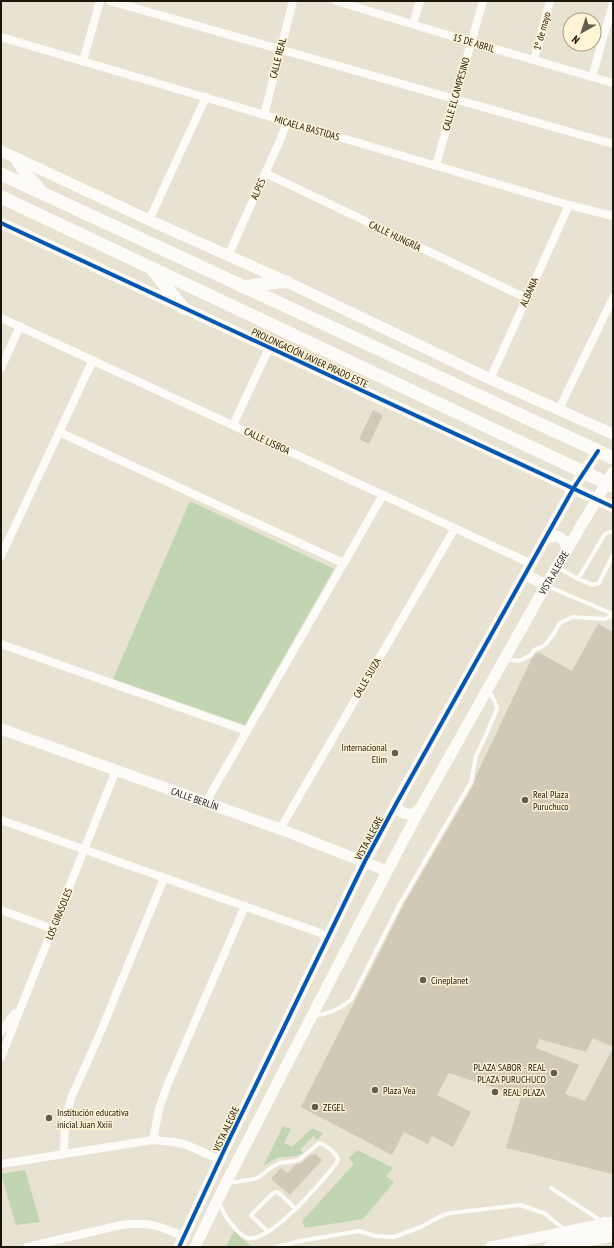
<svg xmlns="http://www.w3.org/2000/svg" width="614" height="1248" font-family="'PT Sans Narrow',sans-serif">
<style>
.green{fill:#c2d5b2}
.building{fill:#d0c9b6}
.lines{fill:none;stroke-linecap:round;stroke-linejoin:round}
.lane{stroke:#fcfbf8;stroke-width:4}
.street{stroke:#fcfbf8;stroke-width:8}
.secondary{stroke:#fcfbf8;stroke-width:11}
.primary{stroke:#fcfbf8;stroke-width:13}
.cycleway-casing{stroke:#fff4d5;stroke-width:6}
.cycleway{stroke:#0057b8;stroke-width:4}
.poi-dot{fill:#625d51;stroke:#fff4d5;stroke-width:1.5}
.labels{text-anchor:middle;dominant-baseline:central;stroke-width:3;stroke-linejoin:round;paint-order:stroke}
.street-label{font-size:10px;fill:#1a160b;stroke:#fff4d5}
.poi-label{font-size:10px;fill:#1a160b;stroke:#fff4d5;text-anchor:start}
</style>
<rect width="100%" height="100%" fill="#e8e2d2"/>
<g class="green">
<polygon points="190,501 334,569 245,725 113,679"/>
<path d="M283,1126L291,1129L284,1143L292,1147L312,1128L323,1133L317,1140L313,1136L300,1150L304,1153C292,1159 284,1155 275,1159C271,1161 267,1164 263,1167Z"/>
<polygon points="357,1150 393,1168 386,1176 394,1182 363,1219 305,1228 302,1221 354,1164 349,1158"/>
<polygon points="25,1170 40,1222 16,1225 1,1174"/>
<polygon points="234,1231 252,1247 226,1247"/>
</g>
<g class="building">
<polygon points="373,410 383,415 369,444 359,439"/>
<polygon points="598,624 613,632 613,1047 593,1038 586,1052 539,1039 536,1048 579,1065 565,1094 585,1101 613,1048 613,1174 506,1148 521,1097 449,1073 437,1095 471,1112 453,1147 432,1136 428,1144 404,1132 392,1155 301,1107 404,904 474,784 476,776 532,658 538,652 572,671"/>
<polygon points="316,1154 322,1160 290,1195 271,1179 281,1168 288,1173 296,1164 301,1163 309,1156"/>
</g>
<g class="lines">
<g class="lane">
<polyline points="557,567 578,579 593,585 599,583 613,555"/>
<polyline points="578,579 605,534 610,532 613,532"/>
<polyline points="547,586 613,614"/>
<polyline points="505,659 519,661 531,655 534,650 545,645 553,635 560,623 572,617 605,619 613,615"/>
<path d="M314,1016C329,1014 340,1009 351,1000L401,902L471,782L476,756L485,737L497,709L495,702L488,689"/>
<polyline points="551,1188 603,1222"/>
<path d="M219,1203C223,1213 227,1219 234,1227C238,1231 242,1237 248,1238C272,1242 321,1182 336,1164L338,1159C335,1152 326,1145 319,1143L300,1159L295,1161L280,1163L272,1167L259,1177L254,1179L229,1183"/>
<polyline points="268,1232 251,1215 272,1194 276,1192 279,1193 296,1209"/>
<polyline points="277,1247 300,1241 359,1231 375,1236 394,1237 421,1227 441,1216 450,1213 520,1205 544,1213 565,1230"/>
</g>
<g class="street">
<polyline points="110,1 613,144"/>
<polyline points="336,1 471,42 613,83"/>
<polyline points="413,24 420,1"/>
<polyline points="1,37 569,205 613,216"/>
<polyline points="534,60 550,1"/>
<polyline points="83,61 100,1"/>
<polyline points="592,77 613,4"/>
<polyline points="264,115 293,1"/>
<polyline points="436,165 483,1"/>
<polyline points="265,173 526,298"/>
<polyline points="149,220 206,97"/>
<polyline points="228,256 281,138 287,122"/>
<polyline points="1,318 532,564"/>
<polyline points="1,368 20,326"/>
<polyline points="490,379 569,205"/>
<polyline points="559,409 613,298"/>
<polyline points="233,425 269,348"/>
<polyline points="59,432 343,563"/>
<polyline points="1,556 93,360"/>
<polyline points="1,644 247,731"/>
<polyline points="206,802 383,495"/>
<polyline points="1,820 329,936"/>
<polyline points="280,829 455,528"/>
<polyline points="1,910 53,929"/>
<polyline points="1,1032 15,1013"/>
<polyline points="1,1057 116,770"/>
<polyline points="153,1140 159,1109 167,1086 245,906"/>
<polyline points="64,1153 65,1123 71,1098 98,1038 164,878"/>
<polyline points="1,1164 153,1140 174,1142 187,1145 220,1160"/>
<path d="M27,1247L121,1225C149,1221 158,1226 184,1236"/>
</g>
<g class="secondary">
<polyline points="1,151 149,220 287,282 490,379 613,434"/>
<polyline points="1,223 613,507"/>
<path d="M546,539C556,532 568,539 566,551"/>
<polyline points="526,575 546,585"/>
<path id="s1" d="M1,729L280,829L387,871"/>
<path d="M396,804C400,815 411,818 420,809"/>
<polyline points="179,1247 227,1144 365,861 396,804 573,489 598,451"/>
<path id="s2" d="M195,1247L226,1183L349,944L420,809L546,585L613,472"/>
<polyline points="491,1247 613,1222"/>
</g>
<g class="primary">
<polyline points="17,159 26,174 39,189"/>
<polyline points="1,174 613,458"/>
<polyline points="1,197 613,486"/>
<polyline points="152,269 183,308"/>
<polyline points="243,287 278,282 287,282"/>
<polyline points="581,1238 605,1223"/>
<polyline points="551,1247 613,1235"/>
</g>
<g class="cycleway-casing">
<g id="cycleway">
<polyline points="1,223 613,507"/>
<polyline points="179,1247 227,1144 365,861 396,804 573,489 598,451"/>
</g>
</g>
<use href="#cycleway" class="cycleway"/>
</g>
<g class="poi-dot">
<circle cx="395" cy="753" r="4"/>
<circle cx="525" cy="800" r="4"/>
<circle cx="423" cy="980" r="4"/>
<circle cx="554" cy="1073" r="4"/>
<circle cx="375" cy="1090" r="4"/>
<circle cx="495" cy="1092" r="4"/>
<circle cx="315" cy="1107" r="4"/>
<circle cx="49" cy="1118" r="4"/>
</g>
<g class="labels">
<g class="street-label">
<text transform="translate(542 31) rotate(-74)">1º de mayo</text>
<text transform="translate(474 43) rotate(17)">15 DE ABRIL</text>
<text transform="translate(278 58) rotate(-76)">CALLE REAL</text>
<text transform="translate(456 94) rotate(-74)">CALLE EL CAMPESINO</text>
<text transform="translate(307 128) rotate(16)">MICAELA BASTIDAS</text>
<text transform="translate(258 189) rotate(-66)">ALPES</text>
<text transform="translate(395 236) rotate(26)">CALLE HUNGRÍA</text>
<text transform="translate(529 292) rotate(-66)">ALBANIA</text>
<text transform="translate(310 358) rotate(25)">PROLONGACIÓN JAVIER PRADO ESTE</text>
<text transform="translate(267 441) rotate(25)">CALLE LISBOA</text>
<text stroke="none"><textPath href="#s2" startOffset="764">VISTA ALEGRE</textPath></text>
<text transform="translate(367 678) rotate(-60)">CALLE SUIZA</text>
<text stroke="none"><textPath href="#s1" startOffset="206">CALLE BERLÍN</textPath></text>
<text transform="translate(369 838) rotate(-62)">VISTA ALEGRE</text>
<text transform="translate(59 914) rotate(-68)">LOS GIRASOLES</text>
<text transform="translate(226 1129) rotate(-65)">VISTA ALEGRE</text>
</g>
<g class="poi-label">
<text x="387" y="747" text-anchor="end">Internacional<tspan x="387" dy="12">Elim</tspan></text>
<text x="533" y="794">Real Plaza<tspan x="533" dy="12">Puruchuco</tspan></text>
<text x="431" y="980">Cineplanet</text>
<text x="546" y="1067" text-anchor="end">PLAZA SABOR - REAL<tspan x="546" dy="12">PLAZA PURUCHUCO</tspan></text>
<text x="383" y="1090">Plaza Vea</text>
<text x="503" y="1092">REAL PLAZA</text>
<text x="323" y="1107">ZEGEL</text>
<text x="57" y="1112">Institución educativa<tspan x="57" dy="12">inicial Juan Xxiii</tspan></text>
</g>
</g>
<rect width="614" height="1248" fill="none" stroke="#1a160b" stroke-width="4"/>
<g transform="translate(582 32) rotate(219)"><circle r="19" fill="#fff4d5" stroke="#a39b84"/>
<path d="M0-3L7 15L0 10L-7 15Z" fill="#625d51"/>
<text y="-6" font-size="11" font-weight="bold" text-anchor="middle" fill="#1a160b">N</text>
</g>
</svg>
